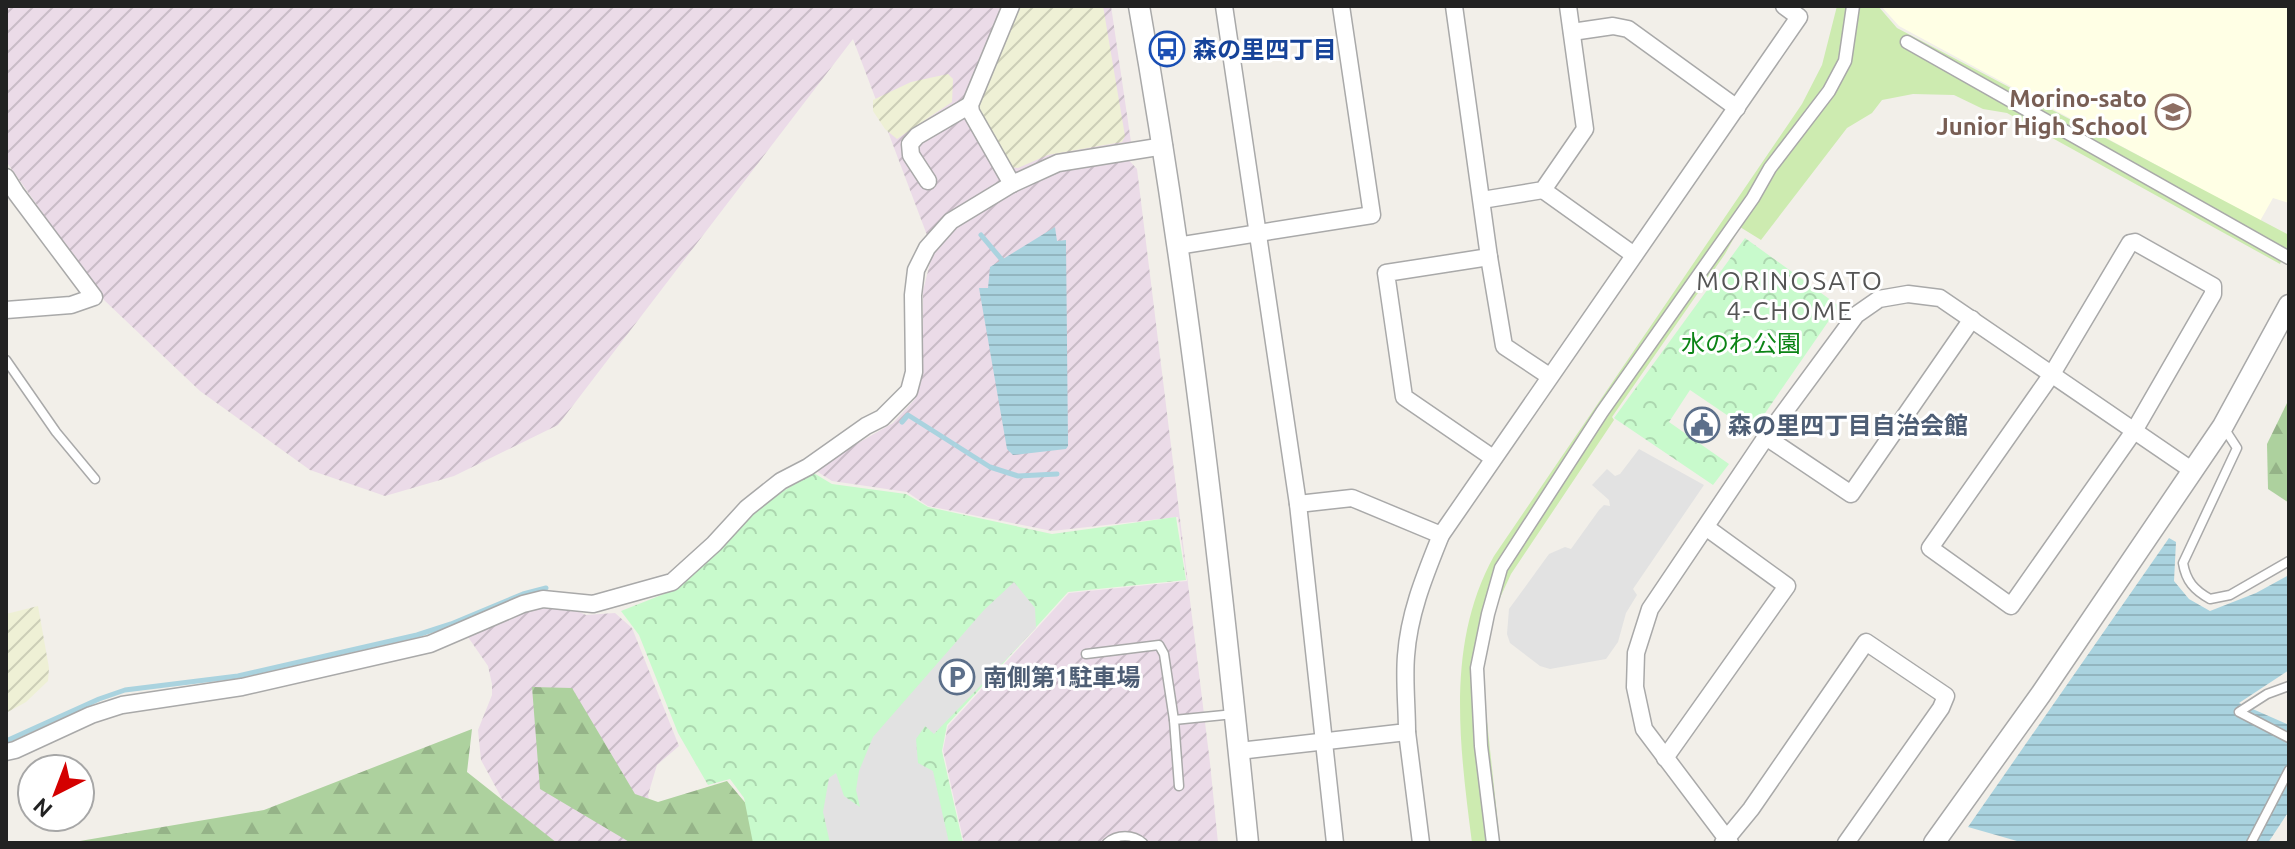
<svg xmlns="http://www.w3.org/2000/svg" width="2295" height="849" font-family="Ubuntu,'Noto Sans JP',sans-serif">
<style>
.industrial{fill:url(#industrial-furrows)}
.education{fill:#ffffe5}
.farmland{fill:url(#farmland-furrows)}
.forest{fill:url(#forest-firs)}
.park{fill:url(#park-crowns)}
.garden{fill:#cdebb0}
.parking{fill:#e2e2e2}
.water{fill:url(#water-rules)}
.lines{fill:none;stroke-linecap:round;stroke-linejoin:round}
.stream{stroke:#aad3df;stroke-width:5}
.service-casing{stroke:#a9a9a9;stroke-width:11}
.pedestrian-casing{stroke:#a9a9a9;stroke-width:15}
.minor-casing{stroke:#a9a9a9;stroke-width:19}
.tertiary-casing{stroke:#a9a9a9;stroke-width:23}
.service{stroke:#fff;stroke-width:8}
.pedestrian{stroke:#fff;stroke-width:12}
.minor{stroke:#fff;stroke-width:16}
.tertiary{stroke:#fff;stroke-width:20}
.labels{text-anchor:middle;dominant-baseline:central;stroke-width:6;stroke-linejoin:round;paint-order:stroke}
.transit-label{font-size:24px;font-weight:bold;fill:#164399;stroke:#fff;text-anchor:start}
.education-label{font-size:24px;font-weight:bold;fill:#785e54;stroke:#fff;text-anchor:end}
.park-label{font-size:24px;fill:#0c8416;stroke:#fff}
.service-label{font-size:24px;font-weight:bold;fill:#4e5e75;stroke:#fff;text-anchor:start}
.neighbourhood-label{font-size:26px;letter-spacing:2px;fill:#555;stroke:#fff}
</style>
<defs>
<pattern id="industrial-furrows" width="10" height="10" patternUnits="userSpaceOnUse" patternTransform="scale(2)"><rect width="10" height="10" fill="#ebdbe8"/><path d="M-1 1l2-2M0 10L10 0M9 11l2-2" fill="none" stroke="#c9bcc7"/></pattern>
<pattern id="farmland-furrows" width="10" height="10" patternUnits="userSpaceOnUse" patternTransform="scale(2)"><rect width="10" height="10" fill="#eef0d5"/><path d="M-1 1l2-2M0 10L10 0M9 11l2-2" fill="none" stroke="#ccceb7"/></pattern>
<pattern id="forest-firs" width="22" height="20" patternUnits="userSpaceOnUse" patternTransform="scale(2)"><rect width="22" height="20" fill="#add19e"/><path d="M5 1l3.5 6h-7zM16 11l3.5 6h-7z" fill="#95b388"/></pattern>
<pattern id="park-crowns" width="20" height="18" patternUnits="userSpaceOnUse" patternTransform="scale(2)"><rect width="20" height="18" fill="#c8facc"/><path d="M2 6a3 3 0 1 1 6 0M12 15a3 3 0 1 1 6 0" fill="none" stroke="#acd6af"/></pattern>
<pattern id="water-rules" width="6" height="5" patternUnits="userSpaceOnUse" patternTransform="scale(2)"><rect width="6" height="5" fill="#aad3df"/><path d="M0 2.5h6" fill="none" stroke="#92b5bf"/></pattern>
</defs>
<rect width="100%" height="100%" fill="#f2efe9"/>
<g class="industrial">
<polygon points="6,6 1111,6 1131,142 1125,146 1124,155 1137,169 1210,763 1218,843 964,843 943,750 948,726 1069,593 1187,581 1178,517 1052,531 928,506 907,492 832,481 813,469 893,423 915,399 923,369 923,291 933,251 853,39 558,425 454,476 385,496 310,470 200,391 104,300 6,161"/>
<polygon points="533,606 570,608 586,615 615,613 632,628 679,746 657,765 648,795 652,814 671,843 528,843 520,832 481,760 478,730 492,695 492,684 488,666 468,637"/>
</g>
<polygon class="education" points="1881,6 2289,6 2289,203 2273,198 2260,221 1899,26"/>
<g class="farmland">
<polygon points="1014,6 1103,6 1125,136 1122,142 1048,155 1018,168 1009,167 974,107"/>
<polygon points="948,74 953,79 952,102 897,139 885,129 873,111 873,100 911,82"/>
<polygon points="38,606 49,668 48,681 26,702 6,713 6,614"/>
</g>
<g class="forest">
<polygon points="2289,399 2289,503 2268,489 2267,444"/>
<polygon points="532,687 572,688 635,794 658,802 727,781 779,843 631,843 540,789"/>
<polygon points="472,729 467,772 557,843 68,843 264,810"/>
</g>
<g class="park">
<polygon points="1745,238 1839,306 1752,432 1690,390 1669,422 1729,464 1713,485 1614,418"/>
<polygon points="812,472 832,484 906,494 928,507 1052,534 1176,517 1186,580 1068,592 947,725 942,751 963,843 753,843 744,798 730,779 708,785 678,733 639,635 621,611 664,594 719,548 751,513"/>
</g>
<path class="garden" d="M1837,6H1878L1897,28L2289,235V243L2280,264L2007,113L1983,109L1954,95L1913,94L1882,100L1872,113L1847,128L1761,240L1740,227L1725,254L1612,417L1614,420L1511,574L1493,613L1483,664V684L1500,843H1472C1460,748 1445,644 1494,556L1802,104L1822,65Z"/>
<g class="parking">
<polygon points="1639,449 1704,485 1633,589 1637,595 1626,613 1618,642 1606,659 1550,669 1540,666 1510,643 1507,634 1509,609 1549,554 1565,547 1571,549 1599,510 1604,505 1610,506 1609,500 1592,485 1607,469 1615,476 1620,474"/>
<polygon points="1014,582 1035,608 1036,628 934,734 925,726 916,739 918,763 933,771 949,843 830,843 823,812 829,778 836,773 844,796 860,807 856,790 859,771 873,737 984,610"/>
</g>
<g class="water">
<polygon points="1055,227 1057,241 1066,240 1068,446 1066,449 1013,455 1007,449 979,288 988,288 990,267"/>
<polygon points="2169,538 2176,542 2174,581 2189,599 2210,611 2256,593 2289,575 2289,670 2239,703 2289,725 2289,811 2268,843 2024,843 1968,827"/>
</g>
<g class="lines">
<g class="stream">
<polyline points="981,235 1002,260"/>
<polyline points="902,422 908,415 990,467 1018,476 1057,474"/>
<polyline points="6,741 99,699 125,690 238,676 417,635 451,624 523,594 546,588"/>
</g>
<g class="service-casing">
<g id="service">
<polyline points="6,360 56,432 95,479"/>
<path d="M2224,428L2237,448L2183,563C2186,581 2194,590 2210,599L2230,595L2289,561"/>
<polyline points="1086,654 1159,645 1164,654 1174,720"/>
<polyline points="2289,686 2267,694 2239,712 2289,738"/>
<polyline points="1179,786 1174,720 1234,714"/>
<path d="M1107,843C1117,834 1133,834 1143,843"/>
<polyline points="2251,843 2289,770"/>
</g>
</g>
<g class="pedestrian-casing">
<g id="pedestrian">
<polyline points="1907,42 2289,258"/>
<polyline points="1493,843 1481,746 1477,668 1488,614 1501,568 1602,412 1753,198 1770,168 1829,91 1845,61 1853,6"/>
</g>
</g>
<g class="minor-casing">
<g id="minor">
<polyline points="1011,6 970,105 971,112 1012,184"/>
<polyline points="1224,6 1298,504 1335,843"/>
<polyline points="1454,6 1489,257 1504,346 1549,376"/>
<polyline points="1572,32 1613,26 1628,29 1737,108"/>
<polyline points="6,177 16,193 94,297 71,305 6,310"/>
<polyline points="928,181 911,155 910,144 917,136 970,105"/>
<polyline points="1543,190 1634,255"/>
<polyline points="1482,200 1543,190 1585,129 1568,6"/>
<polygon points="2135,242 2213,286 2213,294 2134,431 2011,606 1930,548 2052,374 2130,243"/>
<polyline points="1177,246 1372,215 1341,6"/>
<polyline points="1489,257 1386,273 1404,397 1493,458"/>
<polyline points="1766,437 1851,494 1972,319"/>
<polyline points="1298,504 1352,498 1441,535"/>
<polyline points="1407,732 1421,843"/>
<path d="M1239,751L1407,732C1407,707 1404,681 1406,656C1409,613 1425,575 1441,535L1799,17L1784,6"/>
<polyline points="6,752 15,750 91,715 122,705 242,687 430,644 523,604 543,599 593,604 672,582 714,544 747,508 781,481 808,467 866,426 882,418 909,391 914,372 913,295 916,270 927,248 951,221 1012,184 1058,163 1164,146"/>
<polyline points="1665,758 1787,586 1707,528"/>
<polyline points="1723,843 1751,809 1866,642 1946,696 1941,708 1846,843"/>
<polyline points="1730,843 1644,729 1635,687 1636,653 1650,609 1766,437 1856,315 1879,299 1908,294 1940,298 2193,471"/>
</g>
</g>
<g class="tertiary-casing">
<g id="tertiary">
<path d="M1139,6C1188,283 1220,563 1248,843"/>
<polyline points="1934,843 2041,694 2223,426 2289,305"/>
</g>
</g>
<use href="#service" class="service"/>
<use href="#pedestrian" class="pedestrian"/>
<use href="#minor" class="minor"/>
<use href="#tertiary" class="tertiary"/>
</g>
<defs>
<g id="bus-ring" transform="scale(1.8)"><circle r="9.5" fill="#fff" stroke="#1a4fb4" stroke-width="1.5"/><path d="M-5-6H5V4H4V6H2V4H-2V6H-4V4H-5ZM-3.5-4V0h7V-4ZM-3.5 1.2v1.5H-2V1.2ZM2 1.2v1.5H3.5V1.2Z" fill="#1a4fb4"/></g>
<g id="school-ring" transform="scale(1.8)"><circle r="9.5" fill="#fff" stroke="#8d6e63" stroke-width="1.5"/><path d="M0-5L7-2L0 1L-7-2ZM-4 1L0 2.5L4 1V4Q0 6-4 4Z" fill="#8d6e63"/></g>
<g id="civic-ring" transform="scale(1.8)"><circle r="9.5" fill="#fff" stroke="#5c6f8a" stroke-width="1.5"/><path d="M-.6-6.5H3V-4.5H.6V-3L4-1V1h2V6H-6V1h2V-1L-.6-3ZM-1.2 2.5V6h2.4V2.5Z" fill="#5c6f8a"/></g>
<g id="parking-ring" transform="scale(1.8)"><circle r="9.5" fill="#fff" stroke="#5c6f8a" stroke-width="1.5"/><path d="M-3.5-5.5H1a3.5 3.5 0 0 1 0 7H-1V5.5H-3.5ZM-1-3.4V-.6H.8a1.4 1.4 0 0 0 0-2.8Z" fill="#5c6f8a"/></g>
</defs>
<g fill-rule="evenodd">
<use href="#bus-ring" x="1167" y="49"/>
<use href="#school-ring" x="2173" y="112"/>
<use href="#civic-ring" x="1702" y="425"/>
<use href="#parking-ring" x="957" y="677"/>
</g>
<g class="labels">
<g class="transit-label">
<text x="1193" y="49">森の里四丁目</text>
</g>
<g class="education-label">
<text x="2147" y="98">Morino-sato<tspan x="2147" dy="28">Junior High School</tspan></text>
</g>
<g class="park-label">
<text x="1741" y="343">水のわ公園</text>
</g>
<g class="service-label">
<text x="1728" y="425">森の里四丁目自治会館</text>
<text x="983" y="677">南側第1駐車場</text>
</g>
<g class="neighbourhood-label">
<text x="1790" y="280">MORINOSATO<tspan x="1790" dy="30">4-CHOME</tspan></text>
</g>
</g>
<rect width="2295" height="849" fill="none" stroke="#222222" stroke-width="16"/>
<g transform="translate(56 793) rotate(222)"><circle r="38" fill="#ffffff" stroke="#a7a7a7" stroke-width="2"/>
<path d="M0-6L14 30L0 20L-14 30Z" fill="#d40000"/>
<text y="-12" font-size="22" font-weight="bold" text-anchor="middle" fill="#222222">N</text>
</g>
</svg>
